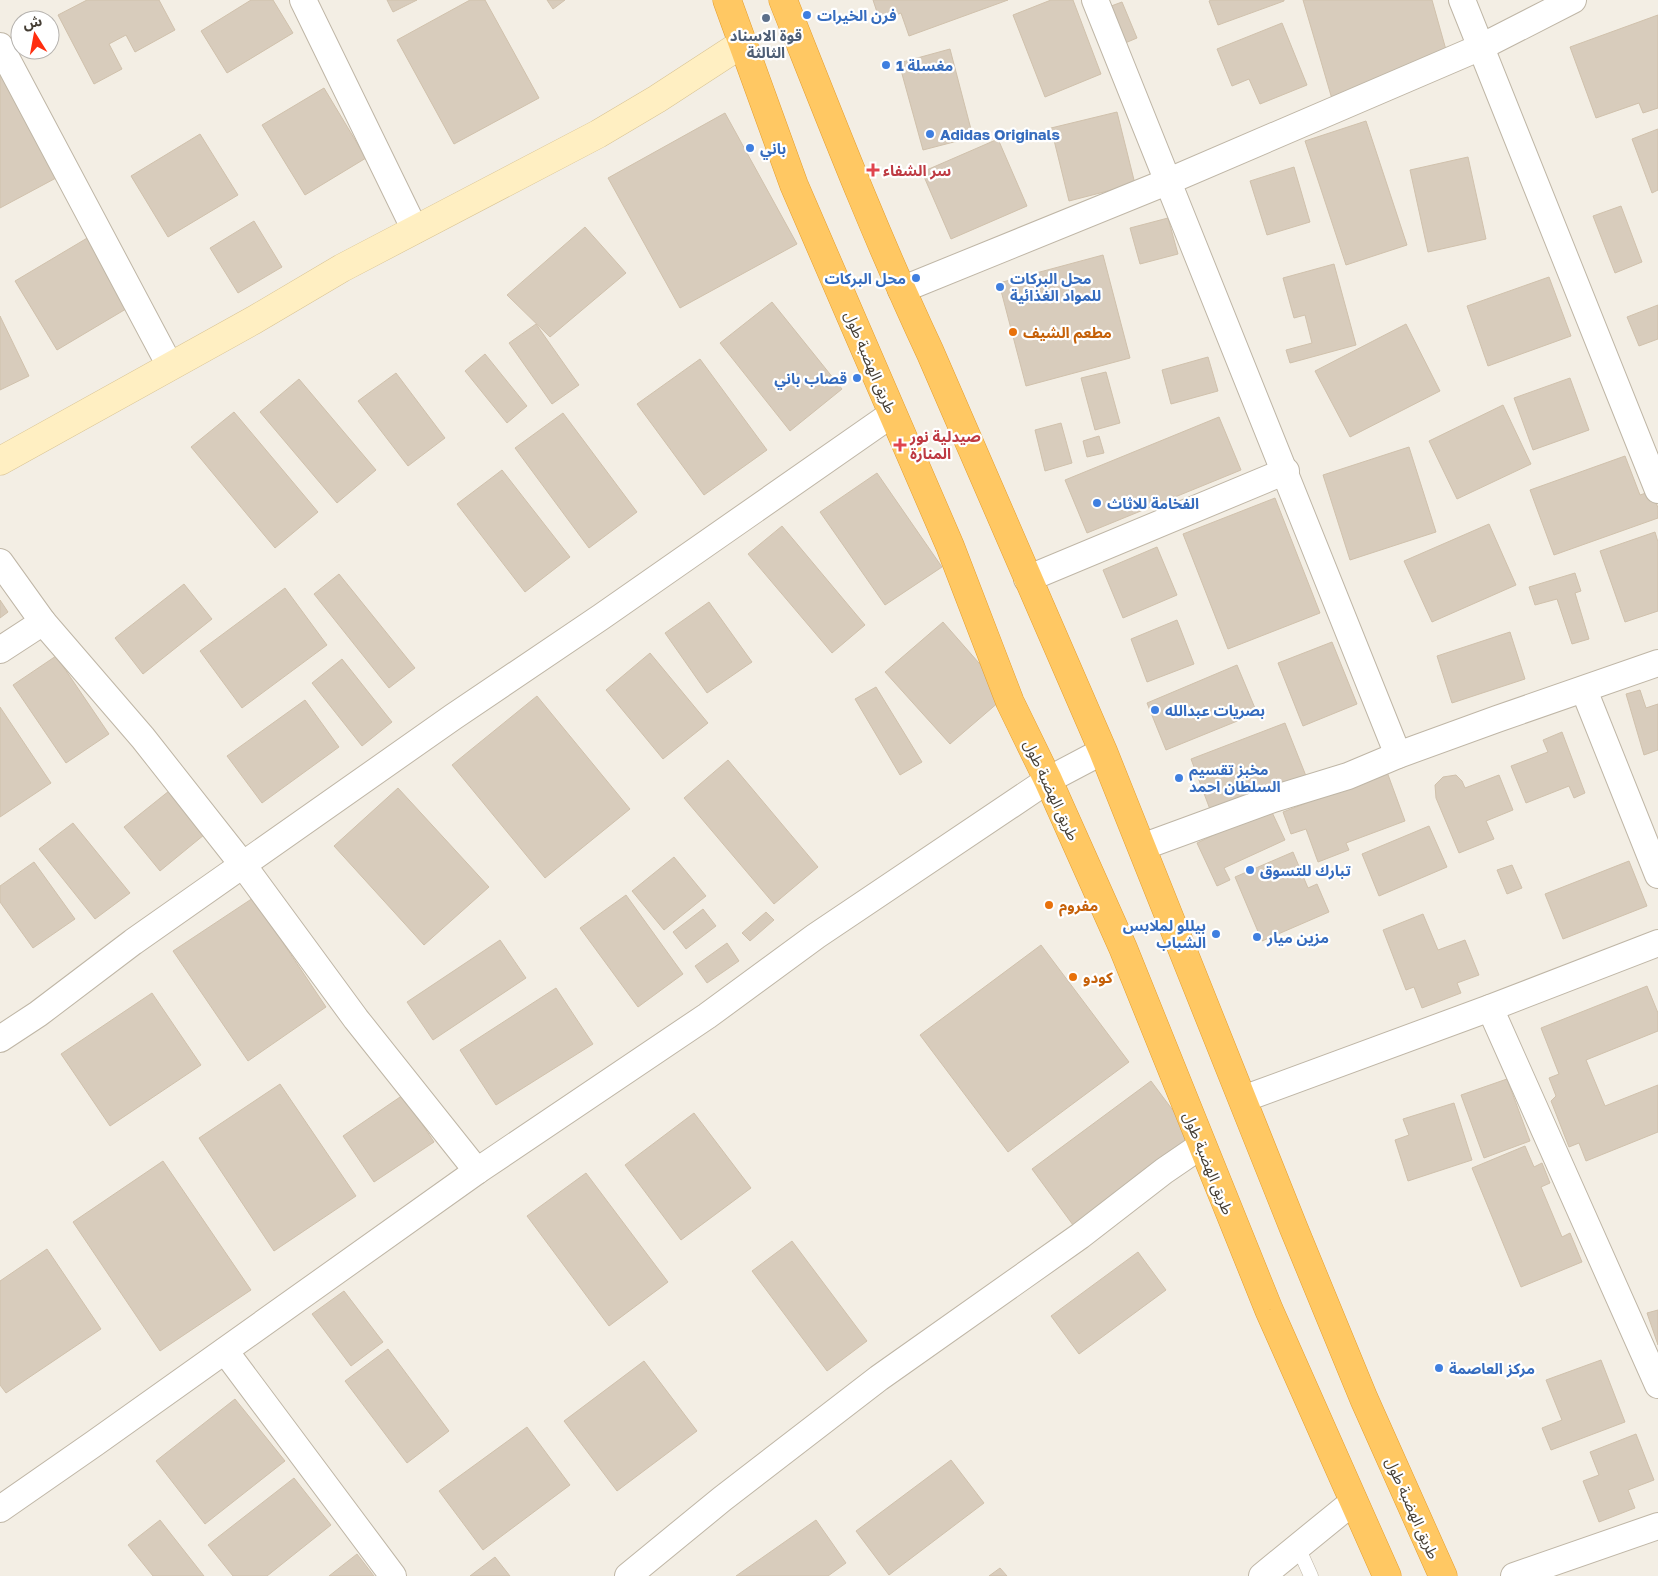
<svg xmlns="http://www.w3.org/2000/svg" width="1658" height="1576" font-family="'Golos Text','Noto Sans Arabic',sans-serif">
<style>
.building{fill:#d8ccbc;stroke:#d0c1ac}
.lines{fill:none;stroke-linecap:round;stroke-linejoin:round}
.lane-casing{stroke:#bfb6a6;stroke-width:15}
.street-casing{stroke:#bfb6a6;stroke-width:28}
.secondary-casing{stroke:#d9c494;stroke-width:29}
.highway-casing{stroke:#e49d2d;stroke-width:29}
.lane{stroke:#fff;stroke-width:14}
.street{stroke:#fff;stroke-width:26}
.secondary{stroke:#ffefc2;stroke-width:28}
.highway{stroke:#ffc863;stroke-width:28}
.shop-dot{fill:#3f7fe0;stroke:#fff;stroke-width:2}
.service-dot{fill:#5c6f8a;stroke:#fff;stroke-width:2}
.health-dot{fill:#e0444e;stroke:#fff;stroke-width:2}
.food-dot{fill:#e8710a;stroke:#fff;stroke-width:2}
.labels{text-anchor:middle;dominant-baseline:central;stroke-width:4.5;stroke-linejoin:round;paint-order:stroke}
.shop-label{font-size:15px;font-weight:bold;fill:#366cbe;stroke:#fff;text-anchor:start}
.service-label{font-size:15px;font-weight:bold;fill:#4e5e75;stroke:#fff}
.health-label{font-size:15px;font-weight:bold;fill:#be3a42;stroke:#fff;text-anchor:start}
.food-label{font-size:15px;font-weight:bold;fill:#c56008;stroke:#fff;text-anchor:start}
.street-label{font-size:15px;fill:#453e34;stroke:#fff}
</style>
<rect width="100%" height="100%" fill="#f3eee4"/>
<g class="building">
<polygon points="87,0 159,0 175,30 135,52 126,35 109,44 122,69 94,84 58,15"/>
<polygon points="251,0 273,0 293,33 227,73 201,31"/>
<polygon points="387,0 417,0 393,12"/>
<polygon points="470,0 485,0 539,98 454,144 397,40"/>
<polygon points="547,0 565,0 553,9"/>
<polygon points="873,0 1008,0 909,36 901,13 880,21"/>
<polygon points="1051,0 1073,0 1101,74 1045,97 1013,15"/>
<polygon points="1211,0 1284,0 1284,1 1218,25 1209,1"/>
<polygon points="1303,0 1432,0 1450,64 1332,99"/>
<polygon points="1122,2 1137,38 1118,46 1103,9"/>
<polygon points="1658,15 1658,108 1643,113 1639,103 1596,118 1570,47"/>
<polygon points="1282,23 1307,85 1260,104 1249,79 1232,86 1217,49"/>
<polygon points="950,49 973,137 923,150 899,63"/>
<polygon points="0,73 56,178 0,208"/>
<polygon points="324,88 366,158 305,195 262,125"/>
<polygon points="1117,112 1135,184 1069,201 1051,128"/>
<polygon points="725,113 797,244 680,308 608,178"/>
<polygon points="1366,121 1407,245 1346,265 1305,141"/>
<polygon points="1658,129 1658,190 1652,193 1632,139"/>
<polygon points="200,134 238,195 168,237 131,176"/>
<polygon points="998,139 1027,206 951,239 922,172"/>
<polygon points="1468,157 1486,239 1428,252 1410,170"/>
<polygon points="1294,167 1310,222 1267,235 1250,181"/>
<polygon points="1621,206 1642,262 1615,273 1593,216"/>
<polygon points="1168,218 1178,254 1140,264 1130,228"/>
<polygon points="254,221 282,267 238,293 210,248"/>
<polygon points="585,227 626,273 550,337 507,295"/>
<polygon points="94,234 136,303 57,350 15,281"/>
<polygon points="1103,255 1130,358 1026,386 999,283"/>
<polygon points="1334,264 1356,345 1290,363 1286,350 1312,343 1305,315 1294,318 1283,278"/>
<polygon points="1549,277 1571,336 1488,366 1467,306"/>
<polygon points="772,302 842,389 790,431 720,343"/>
<polygon points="1658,305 1658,339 1639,346 1627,317"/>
<polygon points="0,316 29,376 0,390"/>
<polygon points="536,324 579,385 552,404 509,343"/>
<polygon points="1406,324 1440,391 1350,437 1315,371"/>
<polygon points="485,354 527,406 507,423 465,371"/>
<polygon points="1208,357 1218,391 1171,404 1162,370"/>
<polygon points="700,359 767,450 704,495 637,404"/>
<polygon points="1106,372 1120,423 1095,430 1081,378"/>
<polygon points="396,373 445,438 408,466 358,401"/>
<polygon points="1570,378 1589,430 1533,450 1514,398"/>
<polygon points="299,379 376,470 337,503 260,412"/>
<polygon points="1503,405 1531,464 1457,499 1429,441"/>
<polygon points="234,412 318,512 275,548 191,447"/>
<polygon points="563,413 637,512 589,548 515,448"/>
<polygon points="1219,417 1241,470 1087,533 1065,480"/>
<polygon points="1061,423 1072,463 1045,471 1035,430"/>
<polygon points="1099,436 1104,453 1087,457 1083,441"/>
<polygon points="1409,447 1436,532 1350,560 1323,475"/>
<polygon points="1625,456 1640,495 1652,491 1658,508 1658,518 1554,555 1530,490"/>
<polygon points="502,470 570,557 525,592 457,504"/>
<polygon points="877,473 942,567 885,605 820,512"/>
<polygon points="1275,498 1320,613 1228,649 1183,534"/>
<polygon points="1489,524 1516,585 1432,622 1404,561"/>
<polygon points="782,526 865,625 832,653 748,554"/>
<polygon points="1655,532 1658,542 1658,611 1625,622 1600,551"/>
<polygon points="1157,547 1177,595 1123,618 1103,570"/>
<polygon points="1575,573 1581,591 1575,593 1589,639 1572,644 1557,599 1535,605 1529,587"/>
<polygon points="339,574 415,668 389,688 314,594"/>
<polygon points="184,584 212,619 143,674 115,638"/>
<polygon points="285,588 327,645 242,708 200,651"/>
<polygon points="0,600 8,612 0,618"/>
<polygon points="709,602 752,662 707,693 665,633"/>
<polygon points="1177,620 1194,664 1147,682 1131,639"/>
<polygon points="943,622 1007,695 950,744 885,672"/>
<polygon points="1510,632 1525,679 1452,703 1437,656"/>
<polygon points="1332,642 1357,704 1303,726 1278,663"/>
<polygon points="650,653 708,723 663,759 606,690"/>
<polygon points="56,656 109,734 66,763 13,685"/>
<polygon points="342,659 392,722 362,746 312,683"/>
<polygon points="1237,665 1257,713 1166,750 1147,703"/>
<polygon points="876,687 922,762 900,775 855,699"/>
<polygon points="1640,690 1646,708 1658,704 1658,750 1644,755 1626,694"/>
<polygon points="537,696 630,809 545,878 452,765"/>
<polygon points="305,700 339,747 262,803 227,756"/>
<polygon points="0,707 51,783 0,817"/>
<polygon points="1285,723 1306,776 1211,812 1191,759"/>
<polygon points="1562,732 1585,793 1574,798 1569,786 1526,803 1511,766 1548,752 1543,740"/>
<polygon points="728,760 818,867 774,904 684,798"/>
<polygon points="1387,772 1405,821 1346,843 1349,850 1318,862 1306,829 1291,834 1283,812"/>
<polygon points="1456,775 1462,781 1465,788 1499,775 1513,810 1486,821 1494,839 1459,853 1436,798 1435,785 1443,777"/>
<polygon points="174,787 210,830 160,871 124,827"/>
<polygon points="398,788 489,887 424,945 334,846"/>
<polygon points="1270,808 1285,840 1224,868 1230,880 1217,886 1197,843"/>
<polygon points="73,823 130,893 95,919 39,849"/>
<polygon points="1429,826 1447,867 1379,896 1362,854"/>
<polygon points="1293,852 1308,888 1317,884 1329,912 1262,941 1235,877"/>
<polygon points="674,857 706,896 664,930 632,891"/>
<polygon points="1629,861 1647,906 1563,939 1545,894"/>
<polygon points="34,862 75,919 33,948 0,902 0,886"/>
<polygon points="1512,865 1522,888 1507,894 1497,870"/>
<polygon points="626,895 683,974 638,1007 580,928"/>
<polygon points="253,898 326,1007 248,1061 173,951"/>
<polygon points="703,909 716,926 686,949 673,932"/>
<polygon points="766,912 774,920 750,941 742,933"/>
<polygon points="1423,914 1438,950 1465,940 1479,975 1457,983 1461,993 1422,1008 1414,987 1406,990 1383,930"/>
<polygon points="500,940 526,978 433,1040 407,1002"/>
<polygon points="727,943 739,961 707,983 695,966"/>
<polygon points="1041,945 1129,1062 1008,1152 920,1035"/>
<polygon points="1647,986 1658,1013 1658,1031 1586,1060 1605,1106 1658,1085 1658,1132 1586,1161 1579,1143 1569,1147 1551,1101 1556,1096 1549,1078 1559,1074 1541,1028"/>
<polygon points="556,988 593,1044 496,1105 460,1050"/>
<polygon points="152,993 201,1065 110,1126 61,1054"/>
<polygon points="1507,1079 1530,1141 1484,1158 1461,1095"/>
<polygon points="1151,1081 1192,1136 1073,1225 1032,1169"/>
<polygon points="280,1084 356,1196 274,1251 199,1138"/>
<polygon points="403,1095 434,1142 374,1182 343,1136"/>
<polygon points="1454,1103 1472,1160 1408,1181 1395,1140 1409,1135 1403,1119"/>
<polygon points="694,1113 751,1188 681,1240 625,1165"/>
<polygon points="1525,1146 1534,1167 1542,1163 1550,1183 1541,1187 1562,1237 1570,1233 1582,1262 1521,1287 1472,1168"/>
<polygon points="163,1161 251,1290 160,1351 73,1222"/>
<polygon points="586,1173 668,1282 609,1326 527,1216"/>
<polygon points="792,1241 867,1341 827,1371 752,1271"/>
<polygon points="47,1249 101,1329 6,1393 0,1385 0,1281"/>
<polygon points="1138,1252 1166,1290 1079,1354 1051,1316"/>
<polygon points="344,1291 383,1342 351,1366 312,1314"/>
<polygon points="1658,1310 1658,1345 1647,1313"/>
<polygon points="388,1349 449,1431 407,1463 345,1381"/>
<polygon points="1601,1360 1625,1422 1551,1450 1542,1428 1562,1420 1546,1380"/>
<polygon points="644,1361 697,1431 617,1491 564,1421"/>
<polygon points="235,1399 285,1461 205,1524 156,1461"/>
<polygon points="527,1427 570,1485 483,1550 439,1491"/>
<polygon points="1636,1434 1654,1480 1628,1490 1635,1508 1599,1522 1583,1481 1599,1475 1590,1452"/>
<polygon points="951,1460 984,1503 889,1575 856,1531"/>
<polygon points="294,1478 331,1525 267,1576 233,1576 208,1545"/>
<polygon points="160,1520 204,1576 153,1576 128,1545"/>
<polygon points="816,1520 846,1563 828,1576 736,1576"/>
<polygon points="357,1554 374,1576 329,1576"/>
<polygon points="495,1557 510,1576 470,1576"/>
<polygon points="1000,1568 1007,1576 989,1576"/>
</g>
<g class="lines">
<g class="lane-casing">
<polyline id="lane" points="1298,1547 1311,1576"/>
</g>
<g class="street-casing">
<g id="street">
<polyline points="303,0 415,230"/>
<polyline points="1095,0 1398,755"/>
<polyline points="1462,0 1658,490"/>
<polyline points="0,46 170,366"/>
<polyline points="901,290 1169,181 1481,47 1573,0"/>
<polyline points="0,562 43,622 143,738 243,865 356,1019 477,1171"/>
<polyline points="1027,579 1286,471"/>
<polyline points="0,650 43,622"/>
<polyline points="1584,690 1658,875"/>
<polyline points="1142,847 1273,799 1348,776 1398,755 1497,719 1658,663"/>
<polyline points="1490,1008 1658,1385"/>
<polyline points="0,1039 38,1014 133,942 453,717 601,617 892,414"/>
<polyline points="1243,1099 1490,1008 1658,943"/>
<polyline points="225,1351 393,1576"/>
<polyline points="0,1509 95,1443 477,1171 707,1016 816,936 1048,780 1103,751"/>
<polyline points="628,1576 722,1499 879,1378 1080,1236 1164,1171 1202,1145"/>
<polyline points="1262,1576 1354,1501"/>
<polyline points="1514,1576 1658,1526"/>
</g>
</g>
<g class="secondary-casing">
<polyline id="secondary" points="0,461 254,320 342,268 598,134 657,99 743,43"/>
</g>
<g class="highway-casing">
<g id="highway">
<polyline points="727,0 794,185 950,546 1010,702 1048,780 1123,948 1269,1310 1387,1576"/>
<path d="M783,0C830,118 876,237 930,352L1103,751L1294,1229L1364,1399L1443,1576"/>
</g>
</g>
<use href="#lane" class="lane"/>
<use href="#street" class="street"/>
<use href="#secondary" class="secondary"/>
<use href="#highway" class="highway"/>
</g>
<g class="shop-dot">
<circle cx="807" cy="15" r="5"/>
<circle cx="886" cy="65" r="5"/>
<circle cx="930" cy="134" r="5"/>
<circle cx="750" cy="148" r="5"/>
<circle cx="916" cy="278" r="5"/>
<circle cx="1000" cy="287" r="5"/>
<circle cx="857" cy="378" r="5"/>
<circle cx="1097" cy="503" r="5"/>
<circle cx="1155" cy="710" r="5"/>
<circle cx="1179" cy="778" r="5"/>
<circle cx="1250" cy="870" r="5"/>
<circle cx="1216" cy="934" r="5"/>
<circle cx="1257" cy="937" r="5"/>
<circle cx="1439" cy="1368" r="5"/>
</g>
<circle class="service-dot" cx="766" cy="18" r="5"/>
<g class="health-dot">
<path d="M870.5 162.5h5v5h5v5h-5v5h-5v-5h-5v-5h5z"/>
<path d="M897.5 437.5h5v5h5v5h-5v5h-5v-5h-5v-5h5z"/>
</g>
<g class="food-dot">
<circle cx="1013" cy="332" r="5"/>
<circle cx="1049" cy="905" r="5"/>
<circle cx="1073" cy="977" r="5"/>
</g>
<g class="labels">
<g class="shop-label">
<text x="817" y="15">فرن الخيرات</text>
<text x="896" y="65">مغسلة 1</text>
<text x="940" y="134">Adidas Originals</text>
<text x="760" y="148">باني</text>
<text x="906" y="278" text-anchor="end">محل البركات</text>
<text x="1010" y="278">محل البركات<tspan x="1010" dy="17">للمواد الغذائية</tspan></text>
<text x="847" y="378" text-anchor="end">قصاب باني</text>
<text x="1107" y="503">الفخامة للاثاث</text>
<text x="1165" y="710">بصريات عبدالله</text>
<text x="1189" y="769">مخبز تقسيم<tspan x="1189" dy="17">السلطان احمد</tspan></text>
<text x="1260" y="870">تبارك للتسوق</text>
<text x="1206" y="925" text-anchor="end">بيللو لملابس<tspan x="1206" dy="17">الشباب</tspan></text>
<text x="1267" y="937">مزين ميار</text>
<text x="1449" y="1368">مركز العاصمة</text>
</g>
<g class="service-label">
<text x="766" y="35">قوة الاسناد<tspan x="766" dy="17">الثالثة</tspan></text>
</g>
<g class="health-label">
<text x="883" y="170">سر الشفاء</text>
<text x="910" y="436">صيدلية نور<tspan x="910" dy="17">المنارة</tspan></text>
</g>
<g class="food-label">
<text x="1023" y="332">مطعم الشيف</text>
<text x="1059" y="905">مفروم</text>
<text x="1083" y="977">كودو</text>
</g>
<g class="street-label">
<text transform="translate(871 362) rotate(67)">طريق الهضبة طول</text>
<text transform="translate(1052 790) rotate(65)">طريق الهضبة طول</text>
<text transform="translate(1209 1163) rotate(68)">طريق الهضبة طول</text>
<text transform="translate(1413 1508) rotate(66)">طريق الهضبة طول</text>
</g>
</g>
<g transform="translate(35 35) rotate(349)"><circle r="24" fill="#ffffff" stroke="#b5b2ae"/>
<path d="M0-4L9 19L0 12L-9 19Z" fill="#ff2e0f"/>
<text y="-8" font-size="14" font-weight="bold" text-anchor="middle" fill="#453e34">ش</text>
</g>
</svg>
